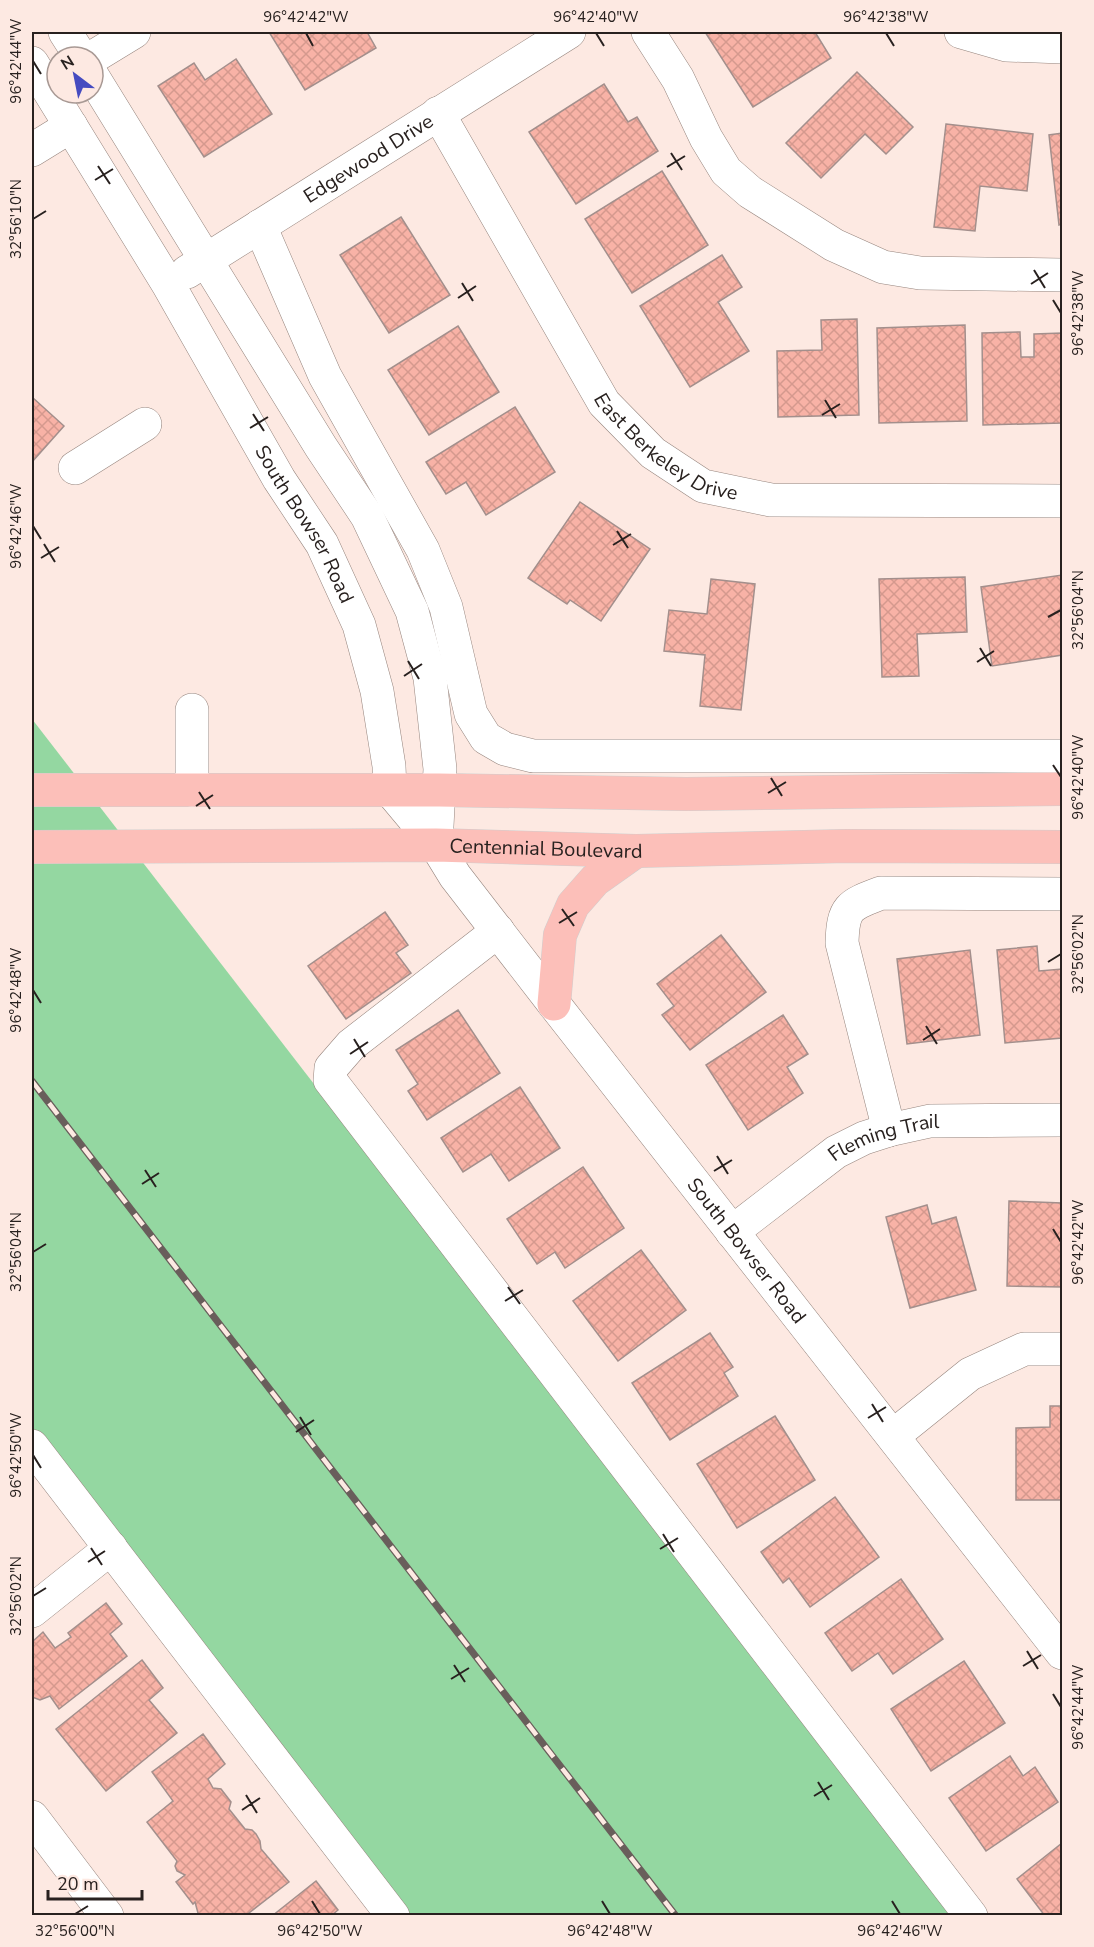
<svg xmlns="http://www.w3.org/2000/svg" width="1094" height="1947" font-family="'Nunito Sans',sans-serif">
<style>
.green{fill:#94d7a1}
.building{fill:url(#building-cross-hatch);stroke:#a38f8c;stroke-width:1.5}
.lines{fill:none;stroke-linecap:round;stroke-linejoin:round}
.minor-casing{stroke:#96857e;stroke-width:34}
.major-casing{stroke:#d0cece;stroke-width:34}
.minor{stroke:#fff;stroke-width:33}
.major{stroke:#fcbfb9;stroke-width:33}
.rail-casing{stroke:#695e5b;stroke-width:7}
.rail{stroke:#fde9e2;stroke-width:4.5;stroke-dasharray:14;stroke-linecap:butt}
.ticks{fill:none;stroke:#28211f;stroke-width:2}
.labels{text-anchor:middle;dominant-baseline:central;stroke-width:6;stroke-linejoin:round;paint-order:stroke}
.street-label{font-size:20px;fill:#28211f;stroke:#fde9e2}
.neatline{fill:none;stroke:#28211f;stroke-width:2}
.ticks-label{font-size:15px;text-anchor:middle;fill:#28211f}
</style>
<defs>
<pattern id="building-cross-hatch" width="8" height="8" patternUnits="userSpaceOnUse" patternTransform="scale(1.5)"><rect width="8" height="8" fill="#f8b2a6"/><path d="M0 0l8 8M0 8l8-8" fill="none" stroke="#d5998e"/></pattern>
</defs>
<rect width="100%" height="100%" fill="#fde9e2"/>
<polygon class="green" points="32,719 956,1915 411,1915 32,1427"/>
<g class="building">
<polygon points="269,32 367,32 376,48 305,90"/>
<polygon points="705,32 815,32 831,58 753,107"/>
<polygon points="236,59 272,114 204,157 158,86 194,63 205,80"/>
<polygon points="857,72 913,127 886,154 865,134 821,178 786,143"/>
<polygon points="604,84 628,122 637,117 658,151 576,204 529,132"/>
<polygon points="946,124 1033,134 1027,191 980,186 975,231 934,227"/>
<polygon points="1062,133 1062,224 1059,225 1049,135"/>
<polygon points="662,171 708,245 632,293 585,219"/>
<polygon points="401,217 450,295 389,333 340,255"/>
<polygon points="722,255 742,287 718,302 749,351 690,387 640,306"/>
<polygon points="857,319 859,415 778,417 777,351 822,350 821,320"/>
<polygon points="965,325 967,421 879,423 877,328"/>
<polygon points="458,326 499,392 429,435 388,370"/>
<polygon points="1020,332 1021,357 1034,357 1034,334 1062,333 1062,423 983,425 982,333"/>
<polygon points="32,397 64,426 32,462"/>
<polygon points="515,407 555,472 486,515 466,482 446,494 426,462"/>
<polygon points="580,502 650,549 601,621 570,600 567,604 528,578"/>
<polygon points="1062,575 1062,655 992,666 981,587"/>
<polygon points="965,577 967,632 917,634 919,676 882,677 879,579"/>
<polygon points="711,579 755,584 741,710 700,706 705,655 664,651 669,610 707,614"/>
<polygon points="385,912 408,945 396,953 411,973 346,1019 308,966"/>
<polygon points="721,935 766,992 690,1050 662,1015 674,1006 657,984"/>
<polygon points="1037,946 1039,971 1062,969 1062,1038 1005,1043 997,950"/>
<polygon points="970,950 980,1035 907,1044 897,959"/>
<polygon points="458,1010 500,1073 427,1120 408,1091 418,1084 396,1050"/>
<polygon points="783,1015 808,1054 787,1067 803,1093 748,1130 706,1065"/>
<polygon points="520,1087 560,1148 509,1181 491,1154 463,1172 441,1138"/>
<polygon points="583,1167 624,1228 565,1268 555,1252 537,1264 507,1219"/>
<polygon points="1009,1201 1062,1203 1062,1287 1007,1286"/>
<polygon points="927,1205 932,1224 956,1217 976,1290 910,1308 886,1217"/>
<polygon points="641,1250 686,1310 618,1361 573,1301"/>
<polygon points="710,1333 733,1367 724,1373 738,1396 670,1440 632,1383"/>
<polygon points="1050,1406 1062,1406 1062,1500 1016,1500 1016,1428 1050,1427"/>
<polygon points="775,1416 815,1480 737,1528 697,1464"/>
<polygon points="835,1497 879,1557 810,1607 789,1578 783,1583 761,1552"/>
<polygon points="901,1579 943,1639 893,1674 878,1653 852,1671 825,1633"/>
<polygon points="106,1603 122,1624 110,1634 127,1656 59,1709 50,1696 40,1700 32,1697 32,1642 43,1632 55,1648 71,1637 68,1633"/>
<polygon points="142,1660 163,1688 149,1700 177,1733 106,1791 56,1729"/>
<polygon points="964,1661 1005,1723 931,1771 891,1709"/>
<polygon points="203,1734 225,1764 208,1779 213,1788 221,1789 231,1802 229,1809 245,1829 252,1830 256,1834 260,1841 261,1849 289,1882 245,1916 201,1916 198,1913 195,1902 193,1904 176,1882 185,1875 177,1871 175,1866 177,1861 147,1822 173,1801 152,1772"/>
<polygon points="1010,1756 1023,1776 1035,1767 1058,1802 986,1851 949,1798"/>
<polygon points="1062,1843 1062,1916 1045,1916 1017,1879"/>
<polygon points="316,1881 338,1910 331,1916 272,1916"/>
</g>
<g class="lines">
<g class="minor-casing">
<g id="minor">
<polyline points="65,32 81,57"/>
<polyline points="648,32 678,79 706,138 726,171 750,192 834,245 883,267 920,273 1062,275"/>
<polyline points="961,32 1006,45 1062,47"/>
<polyline points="93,57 134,32"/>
<path id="s1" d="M32,63L168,284L279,479L322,544L359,625L377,691L389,766L390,790L436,845L455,876L554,1004L1062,1653"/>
<polyline points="93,77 321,447 367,516 412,611 430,678 440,769 436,845"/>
<path id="s2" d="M438,113L604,403L653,453L703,486L771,500L1062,501"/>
<polyline points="32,150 71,126"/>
<polyline points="260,226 325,376 423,550 446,607 471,714 486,738 505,749 533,756 1062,756"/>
<path id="s3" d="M187,272L569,32"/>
<polyline points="75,468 145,424"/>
<polyline points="192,790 192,710"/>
<polyline points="498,931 351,1045 331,1068 330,1080 971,1916"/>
<path d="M889,1130L842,943C843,907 849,905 881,893L1062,894"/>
<path id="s4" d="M732,1232L836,1152L864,1138L889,1130L930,1121L1062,1120"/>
<polyline points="893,1436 970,1374 1024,1349 1062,1349"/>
<polyline points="32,1446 393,1916"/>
<polyline points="32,1611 111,1548"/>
<polyline points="32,1817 107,1916"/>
</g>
</g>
<g class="major-casing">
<g id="major">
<polyline points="32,790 439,790 686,794 1062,789"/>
<path id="s5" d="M32,847L436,845L636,851L847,846L1062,847"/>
<polyline points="554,1004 560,935 573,905 595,880 636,851"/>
</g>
</g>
<use href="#minor" class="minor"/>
<use href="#major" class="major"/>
<g class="rail-casing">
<polyline id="rail" points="32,1081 676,1916"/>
</g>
<use href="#rail" class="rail"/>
</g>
<path class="ticks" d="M306,33L313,46M596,33L604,46M886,33L894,46M33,61L41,74M671,153L682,170M98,166L110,184M667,167L685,156M95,180L113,169M33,219L46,211M1034,270L1045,288M462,283L473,301M1031,284L1048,273M458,298L476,286M1053,300L1061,313M825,400L836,418M253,414L264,431M822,415L840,404M250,428L268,417M33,526L41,539M617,531L628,548M44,544L55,562M613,545L631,534M41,558L59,547M1048,617L1061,610M980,648L991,666M408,661L419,679M977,662L994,651M404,676L422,664M1053,765L1061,777M771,778L782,796M199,792L210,809M768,793L786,782M196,806L213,795M562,909L574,926M559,923L577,912M1048,962L1061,954M33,990L41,1003M926,1026L937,1044M354,1039L365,1057M923,1040L940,1029M350,1054L368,1042M717,1156L728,1174M145,1170L156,1187M714,1171L732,1160M142,1184L159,1173M1053,1229L1061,1242M33,1252L46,1244M508,1287L520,1304M505,1301L523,1290M872,1404L883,1422M300,1417L311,1435M868,1418L886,1407M296,1432L314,1420M33,1455L41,1468M663,1534L674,1552M91,1548L102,1565M660,1549L678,1538M88,1562L105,1551M33,1596L46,1588M1027,1651L1038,1669M454,1665L465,1682M1023,1666L1041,1655M451,1679L469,1668M1053,1694L1061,1707M818,1782L829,1800M246,1795L257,1813M814,1796L832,1785M242,1810L260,1798M312,1901L320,1914M602,1901L610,1914M892,1901L900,1914M75,1914L88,1906"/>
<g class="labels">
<g class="street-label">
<text stroke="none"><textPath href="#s3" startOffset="214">Edgewood Drive</textPath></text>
<text stroke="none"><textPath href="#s2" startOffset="412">East Berkeley Drive</textPath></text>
<text stroke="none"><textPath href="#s1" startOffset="536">South Bowser Road</textPath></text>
<text stroke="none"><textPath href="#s5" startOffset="514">Centennial Boulevard</textPath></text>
<text stroke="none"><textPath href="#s4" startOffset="182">Fleming Trail</textPath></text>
<text stroke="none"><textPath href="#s1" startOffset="1402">South Bowser Road</textPath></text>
</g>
</g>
<rect width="1094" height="1947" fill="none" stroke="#fde9e2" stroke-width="66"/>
<g transform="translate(75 75) rotate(328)"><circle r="28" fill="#fde9e2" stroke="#a89994" stroke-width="1.5"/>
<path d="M0-4.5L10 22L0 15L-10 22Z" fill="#454bc0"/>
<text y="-9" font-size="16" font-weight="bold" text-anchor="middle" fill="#28211f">N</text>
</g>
<path d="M48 1890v9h94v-9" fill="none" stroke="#28211f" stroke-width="3"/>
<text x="57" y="1890" font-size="18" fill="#28211f" stroke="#fde9e2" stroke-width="4.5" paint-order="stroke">20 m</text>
<rect x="33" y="33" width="1028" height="1881" class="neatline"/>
<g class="ticks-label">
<text x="306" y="22">96°42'42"W</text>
<text x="596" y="22">96°42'40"W</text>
<text x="886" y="22">96°42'38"W</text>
<text transform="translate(16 61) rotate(-90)" y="5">96°42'44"W</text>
<text transform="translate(16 219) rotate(-90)" y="5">32°56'10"N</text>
<text transform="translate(1078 313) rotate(-90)" y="5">96°42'38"W</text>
<text transform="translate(16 526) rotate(-90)" y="5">96°42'46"W</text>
<text transform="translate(1078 610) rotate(-90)" y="5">32°56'04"N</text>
<text transform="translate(1078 777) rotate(-90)" y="5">96°42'40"W</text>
<text transform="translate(1078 954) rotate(-90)" y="5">32°56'02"N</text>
<text transform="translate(16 990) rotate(-90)" y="5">96°42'48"W</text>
<text transform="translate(1078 1242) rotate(-90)" y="5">96°42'42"W</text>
<text transform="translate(16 1252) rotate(-90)" y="5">32°56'04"N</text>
<text transform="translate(16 1455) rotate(-90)" y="5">96°42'50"W</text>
<text transform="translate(16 1596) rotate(-90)" y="5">32°56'02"N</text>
<text transform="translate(1078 1707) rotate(-90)" y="5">96°42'44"W</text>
<text x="75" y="1936">32°56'00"N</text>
<text x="320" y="1936">96°42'50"W</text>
<text x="610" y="1936">96°42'48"W</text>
<text x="900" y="1936">96°42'46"W</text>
</g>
</svg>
